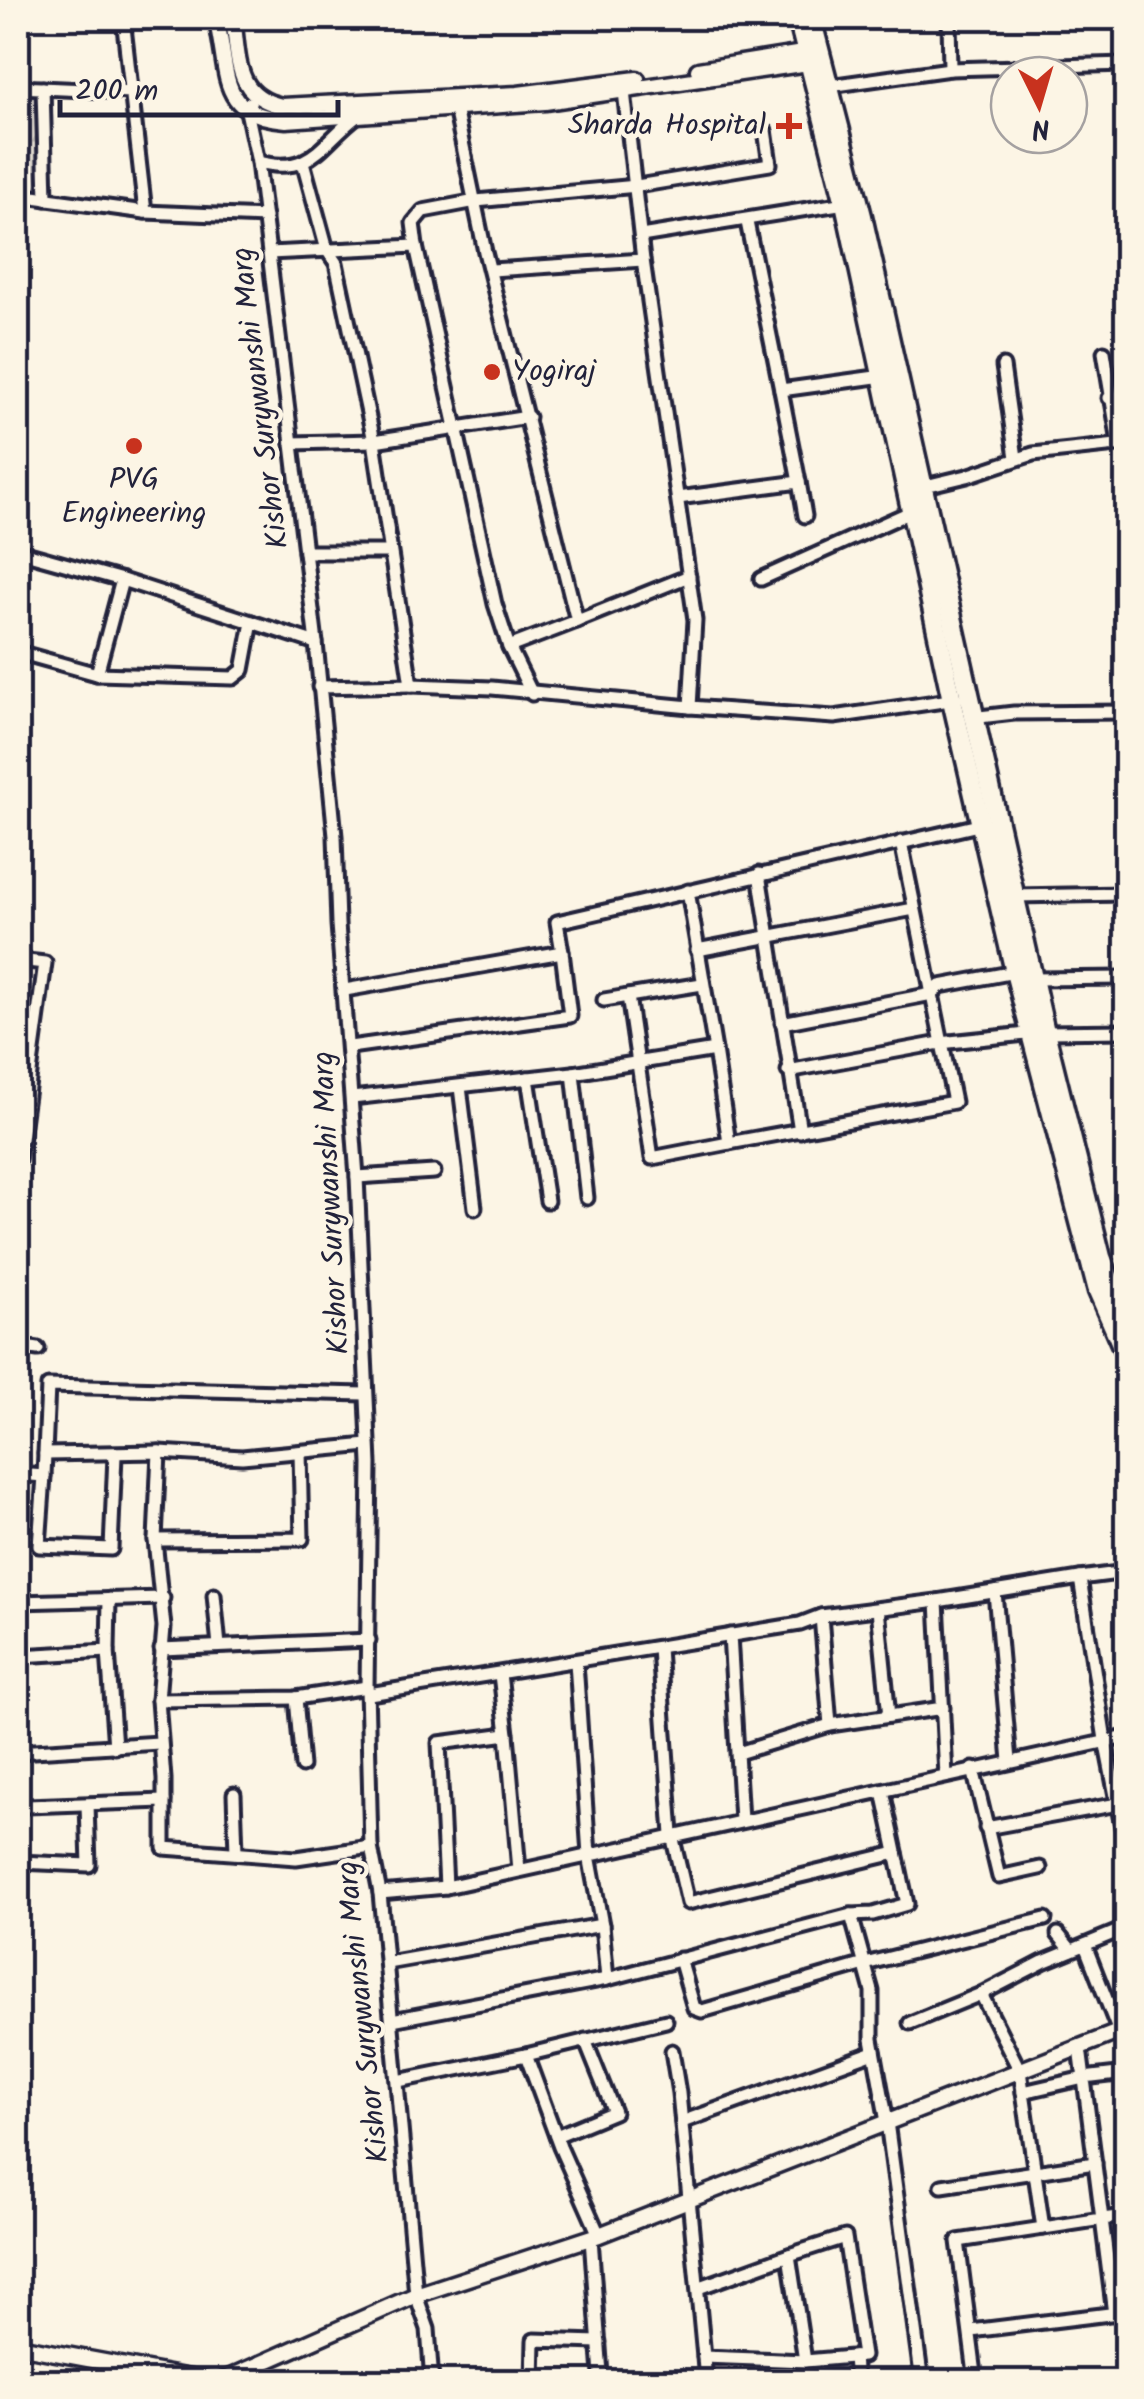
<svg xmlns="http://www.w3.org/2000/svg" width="1144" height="2399" font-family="Kalam,sans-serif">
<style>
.forest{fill:url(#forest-firs);stroke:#7f7c84;stroke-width:2.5}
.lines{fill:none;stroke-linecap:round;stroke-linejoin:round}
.minor-casing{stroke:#22223b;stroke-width:19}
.major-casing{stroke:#22223b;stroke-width:21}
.highway-casing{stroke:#22223b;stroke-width:25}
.minor{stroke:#fcf5e5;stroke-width:11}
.major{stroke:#fcf5e5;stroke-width:14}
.highway{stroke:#fcf5e5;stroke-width:18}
.poi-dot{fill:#c8321e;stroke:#fcf5e5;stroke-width:4}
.labels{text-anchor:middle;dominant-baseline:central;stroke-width:9;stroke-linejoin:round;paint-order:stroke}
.poi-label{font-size:30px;fill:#22223b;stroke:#fcf5e5;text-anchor:end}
.street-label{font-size:30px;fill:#22223b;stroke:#fcf5e5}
</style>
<defs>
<pattern id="forest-firs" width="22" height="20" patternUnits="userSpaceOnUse" patternTransform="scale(2.5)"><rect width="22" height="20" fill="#dcd6cc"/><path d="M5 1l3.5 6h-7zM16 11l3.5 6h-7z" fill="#bcb7b0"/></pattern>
</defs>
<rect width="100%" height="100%" fill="#fcf5e5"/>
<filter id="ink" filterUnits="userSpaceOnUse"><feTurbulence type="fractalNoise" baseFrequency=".01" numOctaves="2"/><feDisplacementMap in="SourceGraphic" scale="20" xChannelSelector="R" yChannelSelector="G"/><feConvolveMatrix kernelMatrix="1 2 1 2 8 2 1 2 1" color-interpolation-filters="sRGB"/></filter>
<g filter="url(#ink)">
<polygon class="forest" points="18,90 43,91 43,195 18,191"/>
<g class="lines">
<g class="minor-casing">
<g id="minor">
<polyline points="123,18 145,212"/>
<polyline points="949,18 950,69"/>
<polyline points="18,87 131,92"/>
<polyline points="822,87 950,69 1126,64"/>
<polyline points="43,88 46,199"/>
<polyline points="624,91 643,260 695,620 690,707 834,717 957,699"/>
<polyline points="250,103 247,111 258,162 316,643 335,836 338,924 357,1177 370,1464 367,1687 371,1847 380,1893 416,2295 428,2329 432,2382"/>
<polyline points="455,108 485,252 577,621 509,647"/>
<path d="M258,162C312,176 320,144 357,116"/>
<polyline points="303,162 327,250 336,263 374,441 411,685 319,687"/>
<polyline points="18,195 145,212 265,217"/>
<polyline points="747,222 781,390 883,376"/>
<polyline points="641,236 845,203"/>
<polyline points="416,246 413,223 423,211 476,201 637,186 770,164 765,130"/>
<polyline points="269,253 416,246 495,604 509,647 532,694"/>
<polyline points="492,270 643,260"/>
<polyline points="1104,352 1119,443"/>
<polyline points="1003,366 1016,458"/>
<polyline points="781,390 799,482"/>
<polyline points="1109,398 1126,397"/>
<polyline points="292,443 374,441 528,417"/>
<polyline points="917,488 967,476 1033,454 1126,444"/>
<polyline points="678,498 799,482 805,516"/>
<polyline points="18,551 122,580 316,643"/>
<polyline points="305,552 390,552"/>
<polyline points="761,579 917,509"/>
<polyline points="577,621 689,576"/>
<polyline points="18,652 97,674 122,580"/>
<polyline points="97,674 233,678 243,670 252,622"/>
<polyline points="411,685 492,688 690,707"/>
<polyline points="971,718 1014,713 1126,712"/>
<polyline points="759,874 800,1131"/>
<polyline points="688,891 715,1050"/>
<polyline points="1014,896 1126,894"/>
<polyline points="697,950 914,909"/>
<polyline points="562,952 557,922 983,824"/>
<polyline points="18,960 45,963 18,1161"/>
<polyline points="1034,979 1126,978"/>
<polyline points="345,990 562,952 570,1016 350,1047"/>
<polyline points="628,996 702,984"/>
<polyline points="604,1000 628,996 652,1158 729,1143"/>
<polyline points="782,1023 932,994 940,986 1015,972"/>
<polyline points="788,1071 940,1043 1045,1032 1126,1031"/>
<polyline points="573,1073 587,1198"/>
<polyline points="528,1078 547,1201"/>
<polyline points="460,1087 475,1208"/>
<polyline points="352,1098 573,1073 715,1050 729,1143 954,1102 901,842"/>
<polyline points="357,1177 434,1172"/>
<polyline points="18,1346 38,1349"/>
<polyline points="159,1452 155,1540 302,1539 300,1452"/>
<polyline points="45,1454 159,1452 242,1457 368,1445"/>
<polyline points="18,1474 44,1476 48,1386 365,1394"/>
<polyline points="44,1476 39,1546 111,1549 115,1455"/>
<polyline points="155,1540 164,1627 158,1700 164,1779 164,1848 296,1858 371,1847"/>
<polyline points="1126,1572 1080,1578 1105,1740 1126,1847"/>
<polyline points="995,1592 1010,1761"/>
<polyline points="214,1595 219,1646"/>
<polyline points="937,1601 946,1776"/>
<polyline points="18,1602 163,1598"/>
<polyline points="878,1609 889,1716"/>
<polyline points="821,1616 830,1725"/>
<polyline points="730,1635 741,1820"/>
<polyline points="659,1648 672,1835 688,1903 896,1853"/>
<polyline points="161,1649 369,1640"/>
<polyline points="108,1651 115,1747"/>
<polyline points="19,1656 108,1651 109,1599"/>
<polyline points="500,1674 507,1734"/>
<polyline points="369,1694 800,1624 821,1616 937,1601 1080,1578"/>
<polyline points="296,1698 302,1766"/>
<polyline points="158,1700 296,1698 367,1687"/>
<polyline points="18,1752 159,1743"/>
<polyline points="738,1753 830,1725 943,1708"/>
<polyline points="973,1769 999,1877 1040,1868"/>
<polyline points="234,1794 236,1853"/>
<polyline points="27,1806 164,1801"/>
<polyline points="986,1828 1118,1804"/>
<polyline points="18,1862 89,1865 87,1805"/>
<polyline points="446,1887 439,1743 507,1734 519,1870"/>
<polyline points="380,1893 446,1887 1126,1737"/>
<polyline points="851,1915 872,1991 872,2039 887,2122 922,2382"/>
<polyline points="1058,1934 1071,1950"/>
<polyline points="1085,1945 1119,2032"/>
<polyline points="680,1959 694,2008 702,2011 865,1964 1045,1919"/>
<polyline points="387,1963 602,1925"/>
<polyline points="607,1979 851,1915 873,1914 907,1904 883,1791"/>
<polyline points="392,2020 607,1979 602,1925 589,1855 576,1662"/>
<polyline points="910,2023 981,1994"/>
<polyline points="672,2051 679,2093 704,2357 805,2361 789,2255 698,2288"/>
<polyline points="526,2055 560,2147 599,2235"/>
<polyline points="398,2081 526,2055 666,2021"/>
<polyline points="1023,2092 1084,2078 1126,2073"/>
<polyline points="682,2122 874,2052"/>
<polyline points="556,2136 614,2112 585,2040"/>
<polyline points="942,2186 1095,2163"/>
<polyline points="1043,2228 1020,2071 981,1994 1043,1962 1126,1928"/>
<polyline points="591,2238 601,2375"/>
<polyline points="789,2255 845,2237 863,2356 805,2361"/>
<polyline points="1114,2314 1102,2219 1126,2216"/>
<polyline points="971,2331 1126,2312"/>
<polyline points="704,2357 706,2382"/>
<polyline points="854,2357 856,2382"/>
<polyline points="533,2382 534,2340 599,2342"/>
<polyline points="976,2382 958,2241 1102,2219 1080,2048"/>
</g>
</g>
<g class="major-casing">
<g id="major">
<path d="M216,18C230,72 216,115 286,120L545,102L815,62"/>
<path d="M233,18C239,58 234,96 282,106L518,94L637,79"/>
<polyline points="698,70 815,51"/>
<polyline points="18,2346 212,2382"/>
<polyline points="219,2382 416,2295 599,2235 1126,2029"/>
</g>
</g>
<g class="highway-casing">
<g id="highway">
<polyline points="798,18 845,203 952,700 1015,972 1098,1291 1126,1355"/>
<polyline points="811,18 862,216 1045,1032 1101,1257 1126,1324"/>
</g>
</g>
<use href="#minor" class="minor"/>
<use href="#major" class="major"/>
<use href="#highway" class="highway"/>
</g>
</g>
<g class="poi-dot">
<path d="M784 111h10v10h10v10h-10v10h-10v-10h-10v-10h10z"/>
<circle cx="492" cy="372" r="10"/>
<circle cx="134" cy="446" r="10"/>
</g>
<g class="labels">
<g class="poi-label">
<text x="766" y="126">Sharda Hospital</text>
<text x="512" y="372" text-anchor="start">Yogiraj</text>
<text x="134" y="480" text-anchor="middle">PVG<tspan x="134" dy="34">Engineering</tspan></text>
</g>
<g class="street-label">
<text transform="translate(261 398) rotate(-97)">Kishor Surywanshi Marg</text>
<text transform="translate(332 1203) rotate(-93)">Kishor Surywanshi Marg</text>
<text transform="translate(364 2012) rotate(-96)">Kishor Surywanshi Marg</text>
</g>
</g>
<rect width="1144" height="2399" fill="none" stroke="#fcf5e5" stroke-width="60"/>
<rect x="30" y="30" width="1084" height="2339" fill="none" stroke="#22223b" stroke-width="4" filter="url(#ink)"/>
<g transform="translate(1039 105) rotate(175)"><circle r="48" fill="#fcf5e5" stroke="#a5a1a1" stroke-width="2.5"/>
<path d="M0-8L18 38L0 25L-18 38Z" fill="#c8321e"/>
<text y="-15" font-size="28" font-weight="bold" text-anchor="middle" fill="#22223b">N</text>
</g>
<path d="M60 100v15h278v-15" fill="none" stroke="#22223b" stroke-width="5"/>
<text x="75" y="100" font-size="30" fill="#22223b" stroke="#fcf5e5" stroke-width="8" paint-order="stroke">200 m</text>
</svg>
